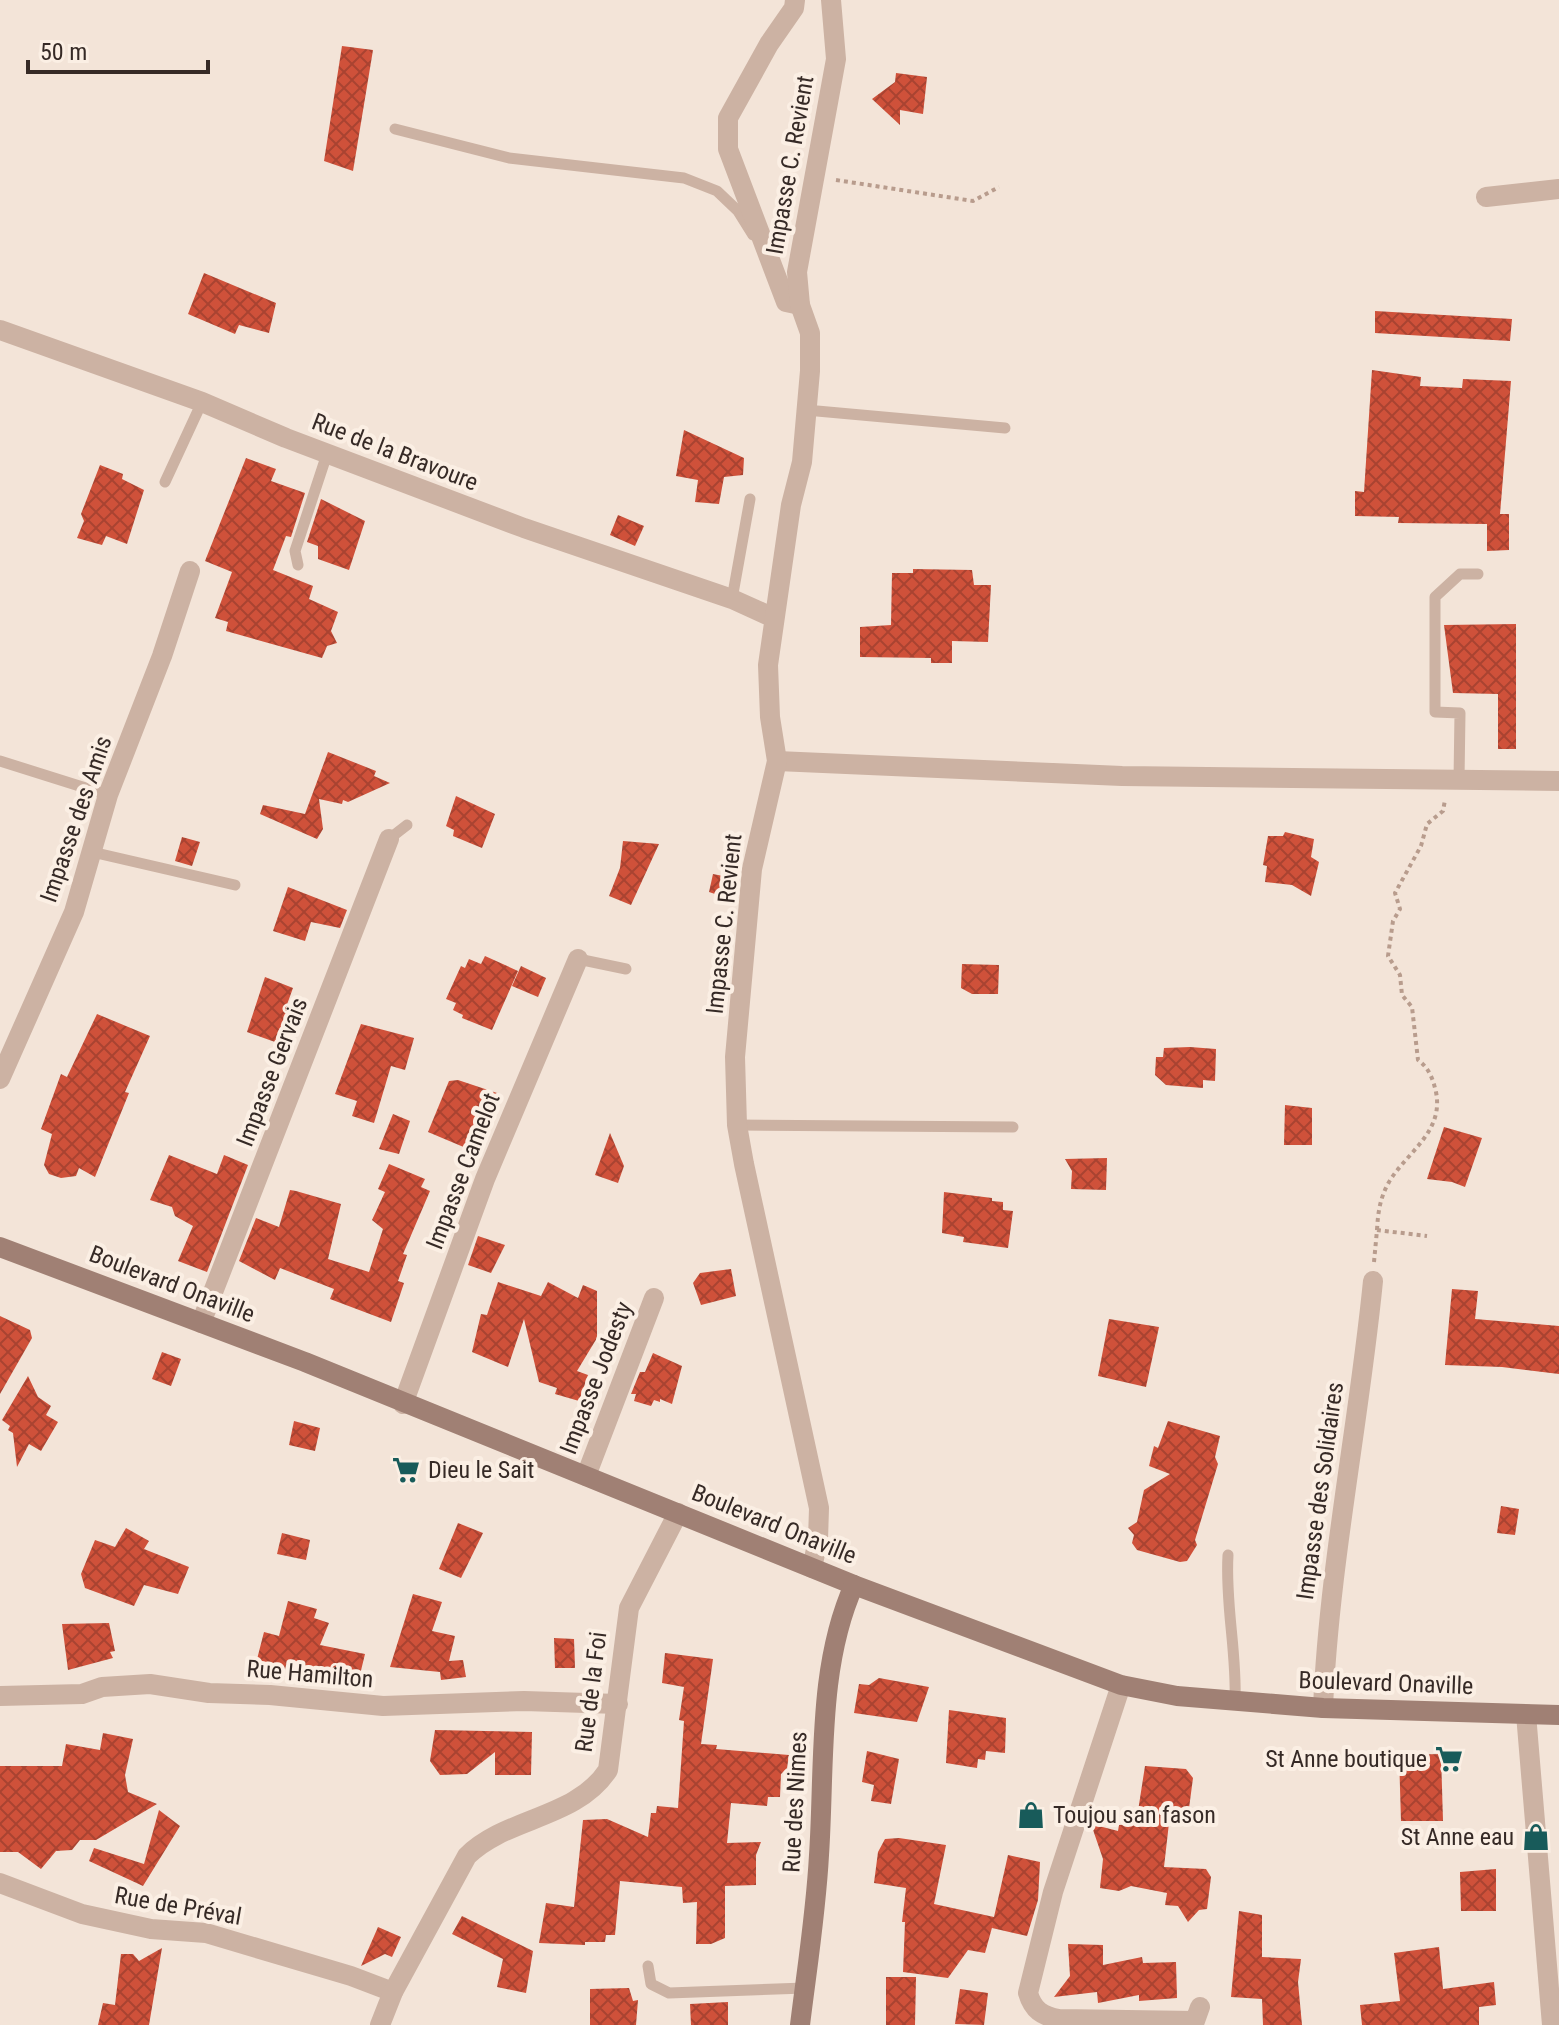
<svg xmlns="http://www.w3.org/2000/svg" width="1559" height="2025" font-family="'Roboto Condensed',sans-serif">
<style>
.building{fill:url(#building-cross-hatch)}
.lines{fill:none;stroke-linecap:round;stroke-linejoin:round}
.path{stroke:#b89c8d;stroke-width:4;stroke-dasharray:4 4;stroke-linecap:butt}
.lane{stroke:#ccb2a3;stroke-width:11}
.street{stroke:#ccb2a3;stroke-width:20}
.secondary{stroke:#a08074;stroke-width:20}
.labels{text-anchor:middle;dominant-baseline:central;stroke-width:8;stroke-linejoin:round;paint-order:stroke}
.street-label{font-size:24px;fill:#362a26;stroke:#fbefe4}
.poi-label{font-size:24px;fill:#362a26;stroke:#fbefe4;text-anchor:start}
</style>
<defs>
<pattern id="building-cross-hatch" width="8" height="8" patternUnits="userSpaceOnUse" patternTransform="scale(2)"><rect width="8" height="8" fill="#cf513a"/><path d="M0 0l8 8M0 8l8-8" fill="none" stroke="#a94331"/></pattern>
</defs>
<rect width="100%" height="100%" fill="#f3e4d8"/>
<g class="building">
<polygon points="342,46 373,50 353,171 324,161"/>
<polygon points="896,73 927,77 923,114 900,110 900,125 872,99 895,82"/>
<polygon points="204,273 276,303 269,333 239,325 235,334 188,314"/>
<polygon points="1375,311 1512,319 1510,341 1375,333"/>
<polygon points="1372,370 1421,377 1420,386 1462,388 1463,379 1511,381 1500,514 1509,514 1509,550 1487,551 1487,524 1398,523 1399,517 1355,516 1355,491 1364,492"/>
<polygon points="684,430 744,458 743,475 724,477 719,504 695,502 698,480 676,476"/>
<polygon points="246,458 276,469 271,481 305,493 291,537 286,536 273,570 313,586 309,599 338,612 331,631 337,643 327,646 322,658 226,631 228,622 215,618 232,572 205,561"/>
<polygon points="100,465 123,474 122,479 144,490 127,544 106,536 102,545 77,538 84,521 81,514"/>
<polygon points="321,499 365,521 349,570 318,559 318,546 307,542"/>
<polygon points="618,515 644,526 635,546 610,535"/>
<polygon points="913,569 972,570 974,585 991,585 988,642 952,641 952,663 931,663 931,658 860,657 860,627 891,625 892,573 913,573"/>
<polygon points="1516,624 1516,749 1498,749 1498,694 1453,693 1444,625"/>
<polygon points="328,752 376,771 374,776 390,783 348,802 343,800 342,804 319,799 323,829 317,839 260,814 263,805 305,814"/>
<polygon points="456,796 495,814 482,848 453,836 454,830 446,826"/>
<polygon points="1285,832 1314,839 1311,857 1319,862 1311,896 1292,885 1265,882 1267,866 1263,865 1268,836 1283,836"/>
<polygon points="182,837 200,842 192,866 175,861"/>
<polygon points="623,841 659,844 631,905 609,896 620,868"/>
<polygon points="713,874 733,878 730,899 709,892"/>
<polygon points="288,887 347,910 340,928 311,922 305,941 273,931"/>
<polygon points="485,956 518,971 492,1030 462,1018 463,1015 453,1010 456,1003 446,999 461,966 465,968 469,959 481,964"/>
<polygon points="962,964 999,965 998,994 972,994 961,988"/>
<polygon points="521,966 546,978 538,997 512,986"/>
<polygon points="265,977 293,988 285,1010 292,1013 285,1032 279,1030 275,1042 247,1032"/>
<polygon points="97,1014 150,1036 125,1092 129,1093 95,1177 79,1168 76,1176 61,1178 49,1174 44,1165 52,1134 41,1129 61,1074 67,1077"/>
<polygon points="361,1024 414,1038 405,1070 391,1066 374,1123 352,1116 357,1101 335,1094"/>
<polygon points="1190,1047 1216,1049 1215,1081 1203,1080 1203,1088 1166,1085 1155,1075 1156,1057 1163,1057 1164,1048"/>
<polygon points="458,1080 497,1093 473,1151 428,1132 449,1081"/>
<polygon points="1285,1105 1312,1108 1312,1145 1284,1145"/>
<polygon points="393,1114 410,1121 399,1154 379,1149"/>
<polygon points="1444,1127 1482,1138 1465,1187 1452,1182 1427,1179"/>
<polygon points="610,1133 624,1166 618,1183 595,1175"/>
<polygon points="169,1155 217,1174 224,1155 248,1165 207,1272 178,1261 193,1226 175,1216 172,1207 150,1200"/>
<polygon points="1107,1158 1106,1190 1071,1189 1072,1171 1065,1159"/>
<polygon points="389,1164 425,1179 421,1187 430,1191 403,1254 407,1255 398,1281 404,1283 391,1322 330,1299 334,1289 280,1268 275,1280 239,1261 256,1218 279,1227 290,1190 296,1191 341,1204 328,1259 369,1272 383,1229 372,1220 385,1192 378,1189"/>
<polygon points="944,1192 992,1198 992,1201 1003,1202 1003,1210 1013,1211 1008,1248 963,1242 964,1237 942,1233"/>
<polygon points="478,1236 505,1245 491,1273 468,1265"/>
<polygon points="731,1269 736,1296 701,1305 693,1283 700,1273"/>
<polygon points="498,1282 541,1296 548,1282 578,1298 583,1285 597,1291 597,1338 577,1371 588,1375 579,1401 555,1394 557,1388 539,1382 524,1319 508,1367 472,1352 481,1314 487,1315"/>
<polygon points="1452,1289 1478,1291 1475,1319 1559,1326 1559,1374 1502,1367 1445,1365"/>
<polygon points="0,1316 30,1330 32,1338 0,1394"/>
<polygon points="1109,1319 1159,1327 1146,1387 1098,1376"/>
<polygon points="162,1352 181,1359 171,1386 152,1379"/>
<polygon points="653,1353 682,1366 672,1404 660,1399 660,1402 654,1400 651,1406 634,1401 636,1394 631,1394 640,1372 645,1372"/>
<polygon points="28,1376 38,1397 51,1406 46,1415 58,1422 41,1451 29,1444 17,1467 13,1433 8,1430 10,1426 2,1420"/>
<polygon points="294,1421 320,1428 315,1451 289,1445"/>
<polygon points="1168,1421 1220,1436 1215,1457 1218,1464 1195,1540 1197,1545 1187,1561 1180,1562 1137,1550 1132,1543 1134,1535 1128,1528 1137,1522 1144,1490 1170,1474 1149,1466 1154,1446 1158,1448"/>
<polygon points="1501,1506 1519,1509 1515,1535 1497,1533"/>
<polygon points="458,1523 483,1533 461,1578 439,1569"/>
<polygon points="126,1528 149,1541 144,1549 189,1567 178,1594 144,1585 134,1606 85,1588 81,1574 95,1540 115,1547"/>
<polygon points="282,1533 310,1540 306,1560 277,1554"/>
<polygon points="413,1594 442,1602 432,1631 455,1636 449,1661 463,1660 466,1677 441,1680 440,1672 390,1667"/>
<polygon points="288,1601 317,1609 314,1618 329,1623 320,1645 365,1654 357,1687 331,1683 332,1675 286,1665 284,1675 255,1667 264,1632 279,1636"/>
<polygon points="109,1623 115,1651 110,1652 113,1658 68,1670 62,1624"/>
<polygon points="554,1638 574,1639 575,1668 555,1668"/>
<polygon points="665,1653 713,1659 701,1744 717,1745 716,1749 789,1755 787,1768 781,1774 780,1797 768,1797 767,1806 731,1803 727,1843 761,1842 756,1855 756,1885 725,1886 725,1938 711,1944 696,1944 697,1902 683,1903 682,1887 620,1881 615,1935 606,1935 605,1942 585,1942 585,1945 539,1943 546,1903 574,1907 583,1820 607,1819 648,1837 651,1813 656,1813 657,1806 678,1808 684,1721 679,1720 684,1687 662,1683"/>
<polygon points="879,1678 929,1687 917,1722 854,1713 859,1684 869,1685"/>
<polygon points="949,1710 1006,1718 1005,1753 986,1751 985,1760 978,1759 977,1768 946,1763"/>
<polygon points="435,1730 532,1732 531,1775 495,1775 495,1752 467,1774 440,1775 430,1761"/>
<polygon points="103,1733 133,1739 125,1775 128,1792 157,1804 96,1840 80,1840 72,1850 56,1851 41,1869 18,1852 0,1852 0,1766 62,1766 66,1744 100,1750"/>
<polygon points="867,1751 899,1759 891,1804 871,1801 874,1785 862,1782"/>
<polygon points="1441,1754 1443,1821 1401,1821 1399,1755"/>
<polygon points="1145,1766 1186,1769 1193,1778 1188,1816 1179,1815 1178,1824 1169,1823 1164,1867 1206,1869 1211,1877 1207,1909 1199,1910 1188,1922 1178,1906 1165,1905 1167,1893 1131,1886 1119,1891 1100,1888 1103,1859 1091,1824 1118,1831 1119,1825 1136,1824"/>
<polygon points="159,1810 180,1826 143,1886 89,1861 94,1848 144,1864"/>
<polygon points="899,1838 946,1845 934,1904 994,1917 1008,1855 1040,1862 1038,1900 1027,1936 992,1928 993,1924 985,1953 968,1950 948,1978 903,1972 905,1922 902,1922 906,1888 874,1883 878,1852 885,1839"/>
<polygon points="1496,1869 1496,1911 1461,1911 1460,1872"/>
<polygon points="1239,1911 1262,1915 1262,1957 1301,1959 1298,1982 1302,2025 1263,2025 1262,1999 1231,1997"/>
<polygon points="462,1916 533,1951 526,1993 497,1987 503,1959 452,1934"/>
<polygon points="378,1927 401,1937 392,1957 385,1954 361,1966"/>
<polygon points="1068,1944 1103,1945 1103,1965 1142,1957 1143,1963 1176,1962 1177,1998 1139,2001 1139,1995 1098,2003 1097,1992 1054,1997 1070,1976"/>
<polygon points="1439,1947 1443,1989 1494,1982 1496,2005 1479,2007 1479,2025 1362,2025 1360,2005 1400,2001 1394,1953"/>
<polygon points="162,1948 149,2025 98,2025 103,2003 115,2005 121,1954 133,1954 139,1961"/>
<polygon points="886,1977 916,1977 915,2025 886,2025"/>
<polygon points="629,1988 633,2001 638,2000 636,2025 590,2025 590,1989"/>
<polygon points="960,1989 988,1993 984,2025 955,2024"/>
<polygon points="728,2002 728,2025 691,2025 690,2004"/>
</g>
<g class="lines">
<g class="path">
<polyline points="836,180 973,201 999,187"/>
<path d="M1377,1230C1378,1212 1380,1198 1389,1182C1407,1152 1444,1132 1436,1092C1433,1079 1429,1068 1418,1060L1412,1007L1402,995L1400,975L1388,956L1393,921L1400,909L1395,893L1421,846L1427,824L1443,811L1445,800"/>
<polyline points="1374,1262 1377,1230 1427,1236"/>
</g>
<g class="lane">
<polyline points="395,129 509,158 684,178 717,191 738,211 753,235"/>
<polyline points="806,410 1005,428"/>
<polyline points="165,482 202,402"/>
<polyline points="298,565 295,551 327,454"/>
<polyline points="732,599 750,499"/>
<polyline points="0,761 108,795"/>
<polyline points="1459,780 1460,713 1435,712 1435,597 1460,574 1478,574"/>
<polyline points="389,839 407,825"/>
<polyline points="92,852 235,885"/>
<polyline points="578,959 626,969"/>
<polyline points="737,1125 1013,1127"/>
<path d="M1228,1555C1225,1605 1237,1652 1235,1701"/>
<polyline points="648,1966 651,1984 669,1993 805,1988"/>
</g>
<g class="street">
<polyline points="795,0 794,8 769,44 728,118 728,149 786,302 800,305"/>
<polyline points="1486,197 1559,189"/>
<polyline points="0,330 202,402 286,438 524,528 732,599 774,618"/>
<polyline points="777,761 1122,776 1559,781"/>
<polyline points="0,1079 74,912 108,795 162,656 190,571"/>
<polyline points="201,1323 389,839"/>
<polyline points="403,1404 485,1179 578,959"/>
<polyline points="586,1476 654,1298"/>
<polyline points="812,1568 818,1540 819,1508 744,1164 737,1125 735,1057 752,869 777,761 770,717 768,665 791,505 802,462 810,371 810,333 800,305 797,272 836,59 831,0"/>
<path d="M1121,1685L1053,1892L1028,1993C1033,2010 1042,2016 1059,2019L1195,2021L1200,2007"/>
<polyline points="0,1696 82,1694 102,1687 150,1684 209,1693 270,1695 383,1706 524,1701 618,1704"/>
<path d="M1323,1708C1329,1565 1359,1424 1373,1281"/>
<polyline points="1526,1714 1552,2025"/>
<polyline points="0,1883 82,1914 151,1929 206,1933 351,1976 393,1992"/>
<path d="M380,2025L393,1992L467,1856C506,1817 576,1819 608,1770L629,1608L678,1513"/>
</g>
<g class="secondary">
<polyline points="0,1247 305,1362 854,1585 1121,1685 1177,1696 1323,1708 1559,1715"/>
<path d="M800,2025C807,1968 816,1912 819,1855C825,1767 817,1667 854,1585"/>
</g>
</g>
<defs>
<g id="supermarket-bare" transform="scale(2.16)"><path d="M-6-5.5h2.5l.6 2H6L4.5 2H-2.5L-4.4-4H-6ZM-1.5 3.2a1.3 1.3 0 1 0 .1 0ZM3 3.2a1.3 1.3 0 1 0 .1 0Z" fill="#185b5a" stroke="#fbefe4" stroke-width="2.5" paint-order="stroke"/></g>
<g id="shop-bare" transform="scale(2.16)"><path d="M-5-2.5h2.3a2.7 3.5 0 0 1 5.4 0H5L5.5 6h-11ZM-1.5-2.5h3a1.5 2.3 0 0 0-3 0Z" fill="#185b5a" stroke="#fbefe4" stroke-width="2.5" paint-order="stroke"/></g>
</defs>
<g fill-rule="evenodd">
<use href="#supermarket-bare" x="406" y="1470"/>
<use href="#supermarket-bare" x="1449" y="1759"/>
<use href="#shop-bare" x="1031" y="1815"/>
<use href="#shop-bare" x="1536" y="1837"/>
</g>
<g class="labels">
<g class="street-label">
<text transform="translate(790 165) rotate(-80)">Impasse C. Revient</text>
<text transform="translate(395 452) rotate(21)">Rue de la Bravoure</text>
<text transform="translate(76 819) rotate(-71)">Impasse des Amis</text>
<text transform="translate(724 924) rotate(-84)">Impasse C. Revient</text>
<text transform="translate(272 1072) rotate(-69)">Impasse Gervais</text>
<text transform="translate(463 1171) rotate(-69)">Impasse Camelot</text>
<text transform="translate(172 1284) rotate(21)">Boulevard Onaville</text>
<text transform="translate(596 1378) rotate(-69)">Impasse Jodesty</text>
<text transform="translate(1320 1491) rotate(-82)">Impasse des Solidaires</text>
<text transform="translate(774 1524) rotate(22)">Boulevard Onaville</text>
<text transform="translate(310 1674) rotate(5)">Rue Hamilton</text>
<text transform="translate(1386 1683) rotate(2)">Boulevard Onaville</text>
<text transform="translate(591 1692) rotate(-83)">Rue de la Foi</text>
<text transform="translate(795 1802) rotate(-87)">Rue des Nimes</text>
<text transform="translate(178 1906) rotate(10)">Rue de Préval</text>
</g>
<g class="poi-label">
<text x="428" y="1470">Dieu le Sait</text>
<text x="1427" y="1759" text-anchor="end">St Anne boutique</text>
<text x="1053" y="1815">Toujou san fason</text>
<text x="1514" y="1837" text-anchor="end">St Anne eau</text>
</g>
</g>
<path d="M28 60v12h180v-12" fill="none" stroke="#362a26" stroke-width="4"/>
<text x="40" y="60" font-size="24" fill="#362a26" stroke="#fbefe4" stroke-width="6" paint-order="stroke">50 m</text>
</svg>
